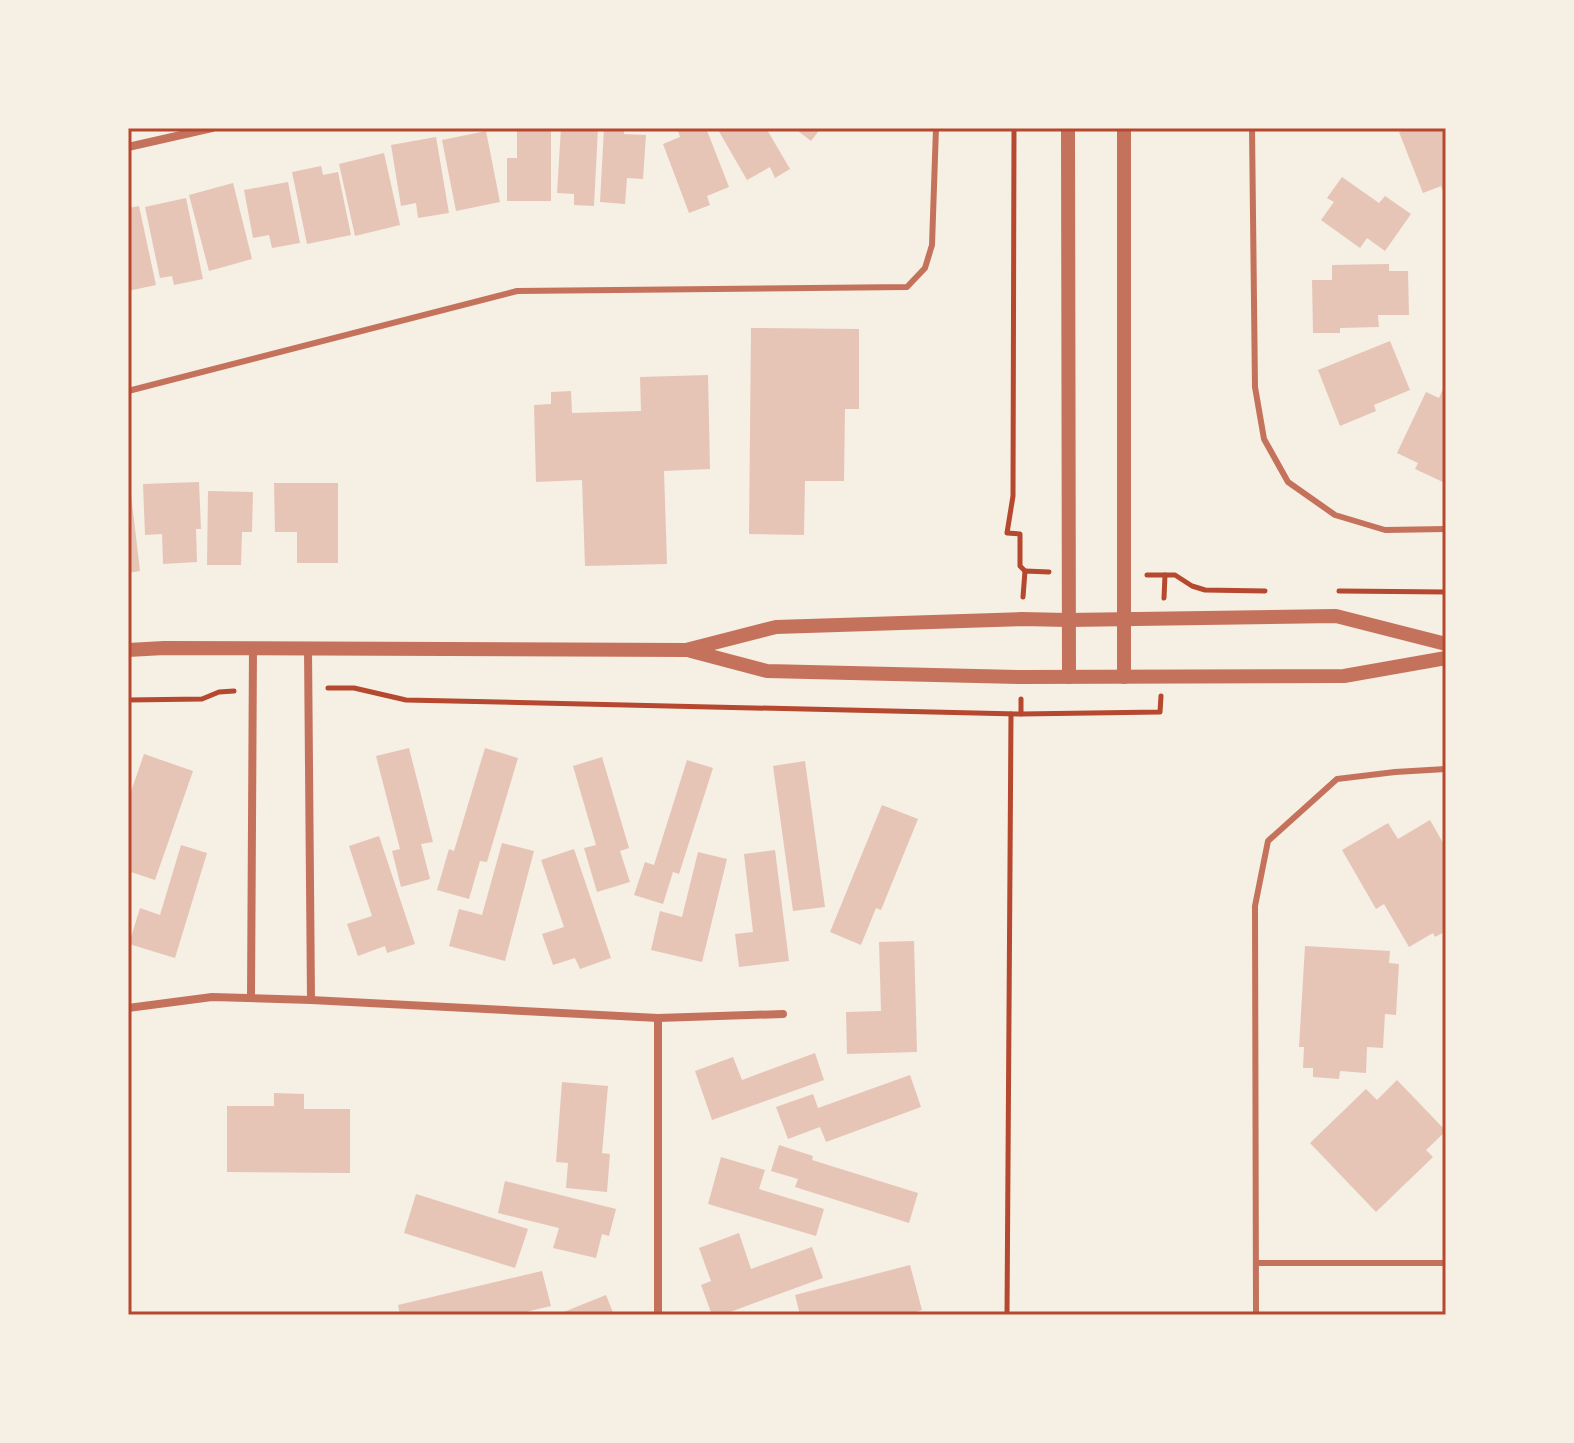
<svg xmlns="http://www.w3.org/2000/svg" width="1574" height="1443" font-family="'Libre Baskerville',serif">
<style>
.building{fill:#e6c5b7}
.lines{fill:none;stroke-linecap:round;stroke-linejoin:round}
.path{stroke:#b5482f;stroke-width:5}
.service{stroke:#c5725c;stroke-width:6}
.minor{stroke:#c5725c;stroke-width:8}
.tertiary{stroke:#c5725c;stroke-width:14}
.neatline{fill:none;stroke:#b5482f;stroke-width:3}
</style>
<rect width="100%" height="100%" fill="#f6efe4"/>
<g class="building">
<polygon points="517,128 551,128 551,201 507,201 507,158 517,158"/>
<polygon points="561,128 598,128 594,206 574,205 574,194 557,193"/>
<polygon points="604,128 624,130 624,134 646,135 643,179 627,178 625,204 600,202"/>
<polygon points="686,128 706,128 729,187 707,196 710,205 689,213 663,144 680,137 678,131"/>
<polygon points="717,128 766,128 790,169 775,178 770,167 747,180"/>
<polygon points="794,128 821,128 811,141"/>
<polygon points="1410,128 1446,128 1446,199 1441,186 1423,193 1399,132"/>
<polygon points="486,131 500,202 456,211 442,140"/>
<polygon points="436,137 449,213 418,218 416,203 401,206 391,145"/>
<polygon points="384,153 400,225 355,236 339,164"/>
<polygon points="321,166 323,175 338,172 351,235 307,244 292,172"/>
<polygon points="1342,177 1379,203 1385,196 1411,214 1385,251 1367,238 1360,248 1321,220 1334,202 1327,198"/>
<polygon points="288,182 300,243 272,248 269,235 253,238 244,190"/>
<polygon points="233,183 252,259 209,271 189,195"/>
<polygon points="186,198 203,279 174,285 172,276 160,278 145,207"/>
<polygon points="139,206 156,285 128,291 128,208"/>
<polygon points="1389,264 1389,271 1408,271 1409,315 1378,315 1379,327 1340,328 1340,333 1313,333 1312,280 1332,280 1332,265"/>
<polygon points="751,328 859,329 859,409 845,409 844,481 805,481 804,535 749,534"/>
<polygon points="1390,341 1410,390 1374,405 1376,411 1340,426 1318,370"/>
<polygon points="708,375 710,469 664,471 667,564 585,566 582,480 536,482 534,405 551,404 551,392 571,391 572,413 641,411 640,377"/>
<polygon points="1446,382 1446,480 1445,483 1415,469 1418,463 1397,453 1426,392 1439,398"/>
<polygon points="199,482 201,529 196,529 197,562 163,564 162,534 145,535 143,484"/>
<polygon points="274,483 338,483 338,563 297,563 297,532 275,532"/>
<polygon points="208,491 253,492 252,532 242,532 241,565 207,565"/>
<polygon points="131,494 140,571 128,573 128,495"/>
<polygon points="409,748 433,842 421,844 430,879 401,887 392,851 400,849 376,756"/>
<polygon points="485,748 518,758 487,862 480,861 469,899 437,890 449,849 454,851"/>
<polygon points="144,754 193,771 155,880 128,871 128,800"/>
<polygon points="602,757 629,848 620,851 630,882 597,892 584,848 596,845 573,766"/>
<polygon points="687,760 713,768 679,874 673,872 663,904 634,895 645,862 654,865"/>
<polygon points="805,761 825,907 793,911 773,766"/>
<polygon points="882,805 918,819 881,910 876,908 861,945 830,932"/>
<polygon points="1430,820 1446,848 1446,931 1435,937 1433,933 1409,947 1384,904 1376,909 1342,850 1388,823 1398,839"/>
<polygon points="379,836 415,944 387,953 385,946 358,956 347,924 372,916 349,846"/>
<polygon points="502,843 534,851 505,961 449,946 459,909 482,915"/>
<polygon points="181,845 207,853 175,958 129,944 140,908 160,915"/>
<polygon points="574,849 611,958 580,969 575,958 553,965 542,934 564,927 541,860"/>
<polygon points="775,850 789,961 739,967 735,934 753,932 744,854"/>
<polygon points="698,852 727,859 702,962 651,950 660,911 682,917"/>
<polygon points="914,941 917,1052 847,1054 846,1012 881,1011 879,942"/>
<polygon points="1305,946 1390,951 1389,963 1399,964 1396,1015 1385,1014 1383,1048 1367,1047 1366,1073 1340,1071 1339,1079 1313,1077 1313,1068 1303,1068 1304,1047 1299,1047"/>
<polygon points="815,1053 824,1080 712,1120 695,1071 733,1057 742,1080"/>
<polygon points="910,1075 921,1107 826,1142 820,1127 788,1139 776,1107 813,1094 818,1108"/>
<polygon points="1397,1080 1446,1131 1426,1150 1433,1157 1376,1212 1310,1143 1366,1089 1377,1100"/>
<polygon points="562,1082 608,1086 602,1153 610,1154 607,1192 566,1188 568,1163 556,1162"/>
<polygon points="274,1093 304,1094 304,1109 350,1109 350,1173 227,1172 227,1106 274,1106"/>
<polygon points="779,1145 813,1156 812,1160 918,1193 909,1223 795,1187 798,1179 771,1171"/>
<polygon points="721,1157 765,1170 759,1189 824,1209 816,1236 708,1204"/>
<polygon points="505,1181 616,1209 609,1236 602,1234 596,1258 553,1248 559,1228 498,1213"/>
<polygon points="416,1194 528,1229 515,1268 404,1233"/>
<polygon points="739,1233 751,1269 812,1247 823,1278 722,1315 712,1315 701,1285 711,1281 699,1248"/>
<polygon points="910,1265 922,1310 905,1315 800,1315 795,1295"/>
<polygon points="542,1271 551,1306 513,1315 512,1312 498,1315 400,1315 398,1305"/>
<polygon points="606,1295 614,1315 556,1315"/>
</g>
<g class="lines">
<g class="path">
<polyline points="1014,128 1013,496 1007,533 1020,534 1020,566 1025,571"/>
<polyline points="1147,575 1175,575 1192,586 1205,590 1265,591"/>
<polyline points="1339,591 1446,592"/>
<polyline points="1023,597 1025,571 1049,572"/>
<polyline points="1164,598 1165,575"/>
<polyline points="328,688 354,688 406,700 1021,714 1021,699"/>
<polyline points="128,700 202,699 219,692 234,691"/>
<polyline points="1021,714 1160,712 1161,696"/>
<polyline points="1007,1315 1011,714"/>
</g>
<g class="service">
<polyline points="1252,128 1255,387 1264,439 1288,482 1335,515 1385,530 1446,529"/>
<polyline points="128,391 517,291 907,287 925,268 932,245 936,128"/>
<polyline points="1256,1263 1446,1263"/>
<polyline points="1256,1315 1255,906 1268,841 1337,779 1395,772 1446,769"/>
</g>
<g class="minor">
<polyline points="128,147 212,128"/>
<polyline points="308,649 311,1000"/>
<polyline points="251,997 253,648"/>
<polyline points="128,1008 212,997 311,1000 658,1018 783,1014"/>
<polyline points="658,1315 658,1018"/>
</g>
<g class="tertiary">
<polyline points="1068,128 1069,677"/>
<polyline points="128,650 164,648 686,650 776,627 1022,619 1068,620 1336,616 1446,644"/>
<polyline points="691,651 767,671 1021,677 1344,676 1446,658"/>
<polyline points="1124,677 1124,128"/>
</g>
</g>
<rect width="1574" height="1443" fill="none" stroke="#f6efe4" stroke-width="260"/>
<rect x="130" y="130" width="1314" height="1183" class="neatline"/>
</svg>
